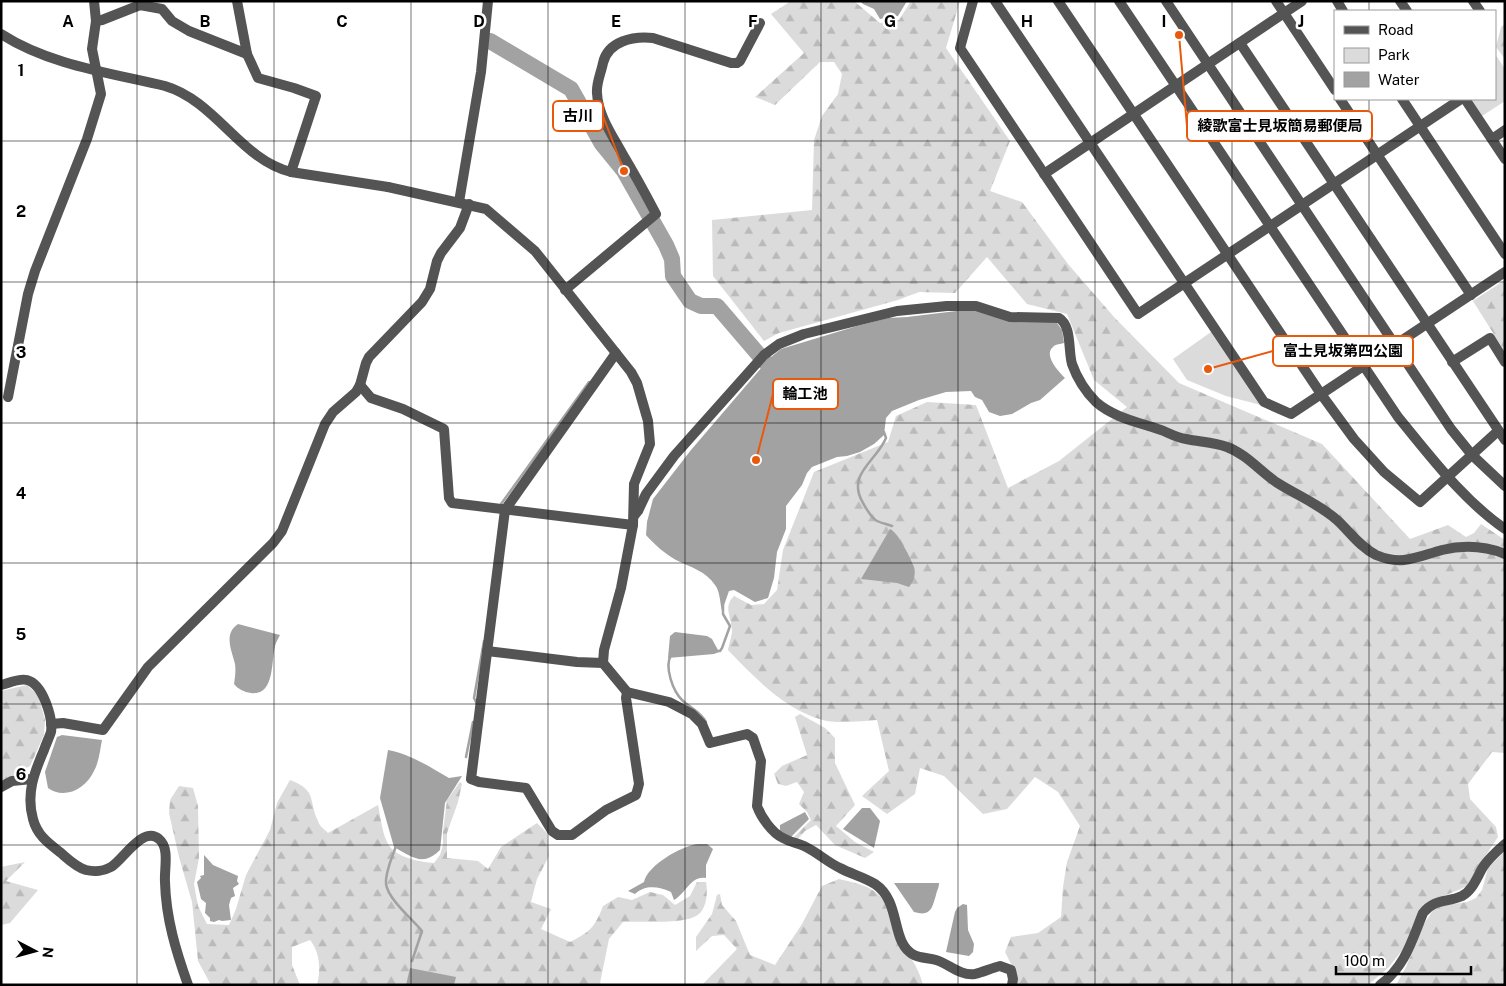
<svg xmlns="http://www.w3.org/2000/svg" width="1506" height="986" font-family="'Public Sans','Noto Sans JP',sans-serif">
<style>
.forest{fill:url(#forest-firs)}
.green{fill:#dbdbdb}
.water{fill:#a2a2a2}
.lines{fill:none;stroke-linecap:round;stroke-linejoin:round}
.stream{stroke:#a2a2a2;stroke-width:2.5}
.river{stroke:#a2a2a2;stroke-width:16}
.minor{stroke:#545454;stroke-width:10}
.tertiary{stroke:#545454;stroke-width:10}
.grid{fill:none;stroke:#000;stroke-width:1;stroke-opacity:0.55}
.grid-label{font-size:16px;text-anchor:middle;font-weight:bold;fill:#000;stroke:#fff;stroke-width:5;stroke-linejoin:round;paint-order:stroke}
.leader{fill:none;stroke:#e8590c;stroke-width:2}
.callout-dot{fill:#e8590c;stroke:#fff;stroke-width:2}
.callout{fill:#fff;stroke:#e8590c;stroke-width:2}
.callout-label{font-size:15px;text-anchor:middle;font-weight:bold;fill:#000}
</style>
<defs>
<pattern id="forest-firs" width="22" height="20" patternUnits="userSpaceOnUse" patternTransform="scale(1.25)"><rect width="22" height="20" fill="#dbdbdb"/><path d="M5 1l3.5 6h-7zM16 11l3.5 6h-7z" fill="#bababa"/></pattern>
</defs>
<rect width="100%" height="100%" fill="#fff"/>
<g class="forest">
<path d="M791,1H854L880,23L899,20L911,1H960L946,48L1010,141L990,191L1022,202L1068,264L1114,317L1179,383L1322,444L1410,539L1448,525L1466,537L1474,533L1481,524L1505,540V753L1492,752L1468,784L1470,799L1496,827L1498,837L1480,864L1471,883L1461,889L1428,902L1404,948L1389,967L1368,985H1014L1016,974L1005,952L1011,937L1038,933L1061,917L1063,887L1067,862L1080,826L1058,792L1035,777L1007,809L983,814L944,776L920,768L915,794L887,814L862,796L889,771L877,720C863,721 835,724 823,720C785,710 755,678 728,650C729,644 732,636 732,630C731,616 723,607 734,596L751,605L764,604L777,590L783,550L814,472L888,442L896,416L927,402L976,405L1008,488L1059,461L1127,407L1094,380L1067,314L1027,304L987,257L955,293L919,292L898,300L779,333L764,341L713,276L712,220L812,210L814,140L822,116L838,94L842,74L834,62H820L775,105L755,97L804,53L771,14Z"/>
<polygon points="1505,24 1505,59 1496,47 1501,27"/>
<polygon points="1505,280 1505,352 1473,301"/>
<polygon points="27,685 38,695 45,720 44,735 30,766 1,782 1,691"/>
<polygon points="800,714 825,728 835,738 835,763 855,805 836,826 855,842 874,852 865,858 835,845 816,825 805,831 797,840 793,838 811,820 807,812 799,804 804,792 797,782 786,786 778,784 774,774 782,766 807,755 795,717"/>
<path d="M290,780C318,791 308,800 318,821C319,826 325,830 328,833L378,805C381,818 382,836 390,847C399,858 421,862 434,863L440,855L443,845V831L447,800L460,782L462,784L458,802L447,833V858L478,861L488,869L501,847L537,823L547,833L549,856L537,879L531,902L551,909L541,929L570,942C590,932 595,927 603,906L618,897L632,900L650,892L663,895L675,905L690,896L697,882H706C708,893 707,912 694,917C679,924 640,921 623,922L609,939L600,983L602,985H317C321,970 320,952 310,940L292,947V965L300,985H211L198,961L192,902L179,857L169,813L170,800L179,786L193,788L198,806L199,858L194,884L198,906L207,924L229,925L236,909L246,875L270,830L277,803Z"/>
<polygon points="1505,851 1505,985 1396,985 1406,967 1423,926 1433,910 1441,906 1467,902 1476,898 1482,890 1488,868"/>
<polygon points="25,862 6,881 38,890 10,923 1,925 1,867"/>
<path d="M839,879C859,884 881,887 888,910C892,922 893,935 899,947C902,952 908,955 912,960C917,967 921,977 923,985H702L737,949L724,935L712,936L696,951V937L712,914L717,895L720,894L722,905L736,921L750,955L775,965L802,924L822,886Z"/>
</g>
<g class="green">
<polygon points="1495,54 1505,69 1505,101 1482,116 1470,99 1495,99"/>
<polygon points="1211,332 1261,405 1226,396 1187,380 1173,359"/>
</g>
<g class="water">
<polygon points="860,1 907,1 898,16 880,19 874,9 863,4"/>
<path d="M973,309L1057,323L1062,330L1064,343C1061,344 1055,344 1053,347C1043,355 1059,372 1065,378L1040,400L1031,403L1012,414L1000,416L989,412L982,400L975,397L971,391L946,392L919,400L892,411L886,418L884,435L874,444L860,452L847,456L837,457L812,467L807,473L802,485L786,506V529L777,552L774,578L768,598L755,602L734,590L729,591L722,611C720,603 720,591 715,585C706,571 690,567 676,560C665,554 654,544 646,535L647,522L653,499L691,450L762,367L765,362L781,349L857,326L888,318L907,317Z"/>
<path d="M890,529C898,532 911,559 914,567C916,574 914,581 909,587L897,583L861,579Z"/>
<path d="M238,624L280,635C278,639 276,642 275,646C271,661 275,696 251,693C244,692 238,689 234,684C235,677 236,671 235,664C232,651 223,634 238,624Z"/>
<polygon points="675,632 707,636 712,639 719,652 714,654 668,658 670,636"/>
<path d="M62,735L102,740C100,750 99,762 94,771C86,789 64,800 48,788L45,772L57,737Z"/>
<path d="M388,750C410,754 430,767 449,778L462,776L445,803L440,850C423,867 412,857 394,847L380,798Z"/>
<polygon points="862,808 870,808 880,821 874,848 843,829"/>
<polygon points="805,812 809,819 790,838 780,832 780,825"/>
<path d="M698,844H707L713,849L706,865V878C691,875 687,892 674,900L671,892C659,887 646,884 635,894L628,891L644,882C648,865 681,846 698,844Z"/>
<polygon points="204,855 213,865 238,876 237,881 239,884 233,888 235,896 231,898 229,905 231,920 222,921 219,920 214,922 210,921 210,918 205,913 206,903 201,899 197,882 201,878 200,876 204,875"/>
<path d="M894,883H939C939,888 937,890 936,895C932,908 931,917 914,912Z"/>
<polygon points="963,904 967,905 968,930 974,944 973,952 969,956 946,952 955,912 957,908"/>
<polygon points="410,968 456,977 454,985 406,985"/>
</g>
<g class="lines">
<g class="stream">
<path d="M884,432L886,438C876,462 846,474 863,503C866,508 871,518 877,521C881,523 887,524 892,526"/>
<polyline points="501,504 589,382"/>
<polyline points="715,651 720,651 722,648 730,626 723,614 723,605"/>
<path d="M671,655C664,667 673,691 682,700C690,708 701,712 706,722"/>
<polyline points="477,704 474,698 484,641"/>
<polyline points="466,757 473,722"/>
<path d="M396,846C392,858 385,872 386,884C388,899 412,919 422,931L412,961"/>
</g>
<polyline class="river" points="490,41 571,89 602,144 624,171 666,245 672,259 673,276 690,301 701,306 717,306 765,362"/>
<g class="minor">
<polyline points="237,1 247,54 258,78 294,88 316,96 291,172"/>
<polyline points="973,1 960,48 1138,314 1461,99"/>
<polyline points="995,1 1264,402 1291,414 1505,272"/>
<polyline points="1058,1 1321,394 1354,439 1384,472 1420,502 1498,431"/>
<path d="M1119,1L1398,417C1431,457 1462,499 1505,529"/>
<polyline points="1276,1 1335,90"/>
<polyline points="1337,1 1343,11"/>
<polyline points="1400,1 1407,11"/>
<polyline points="1473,1 1480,11"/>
<polyline points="96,21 102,20 140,5 162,9 172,21 189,31 247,54"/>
<polyline points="1240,43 1505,440"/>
<polyline points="1340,99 1471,295"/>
<polyline points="1402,99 1505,254"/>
<polyline points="1465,99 1505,159"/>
<polyline points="1492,139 1505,130"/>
<polyline points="1044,174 1302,1"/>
<path d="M388,187L486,209L535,251L631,372L637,383L648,421L650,444L634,484L633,525L621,588L604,650L603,663L627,692L669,702L692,714L702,724L710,743L747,734L753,738L761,761L757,806C761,817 772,833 783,838C790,842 797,843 804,846C817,852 827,862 840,868C851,874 864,877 875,884C902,902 890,943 914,955C920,958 929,958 936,960C949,964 960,976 975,974C983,972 992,968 1000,966L1011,970L1013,979L1012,985"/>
<polyline points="459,202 481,72 488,1"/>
<path d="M565,290L656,214C645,193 634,173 622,153C612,135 598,115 597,93C596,84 601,73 603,63C608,41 633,36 653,38L731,63H737L740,61L760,23"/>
<polyline points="616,353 505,510 471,779 479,782 526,788 552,831 558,835 572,835 606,810 636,795 639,784 626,698 627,692"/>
<polyline points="1452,362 1490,338 1505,362"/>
<polyline points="360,385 371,398 403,409 444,429 449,498 452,503 633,525"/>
<polyline points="8,397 28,294 35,271 87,139 101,94 92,49 96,21 94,1"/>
<path d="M634,516L638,511L646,494L674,456L764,355L779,344L804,334L897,311L947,306H976L1010,317L1059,318C1072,326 1068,350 1072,364C1077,378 1086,392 1096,402C1113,417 1137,422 1158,429C1168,432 1176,438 1186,439C1200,442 1214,442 1227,447C1246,454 1260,471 1276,482C1296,495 1319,504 1337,520C1350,532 1360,547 1376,555C1402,566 1417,557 1442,550C1463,545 1485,546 1505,554"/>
<polyline points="487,651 577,662 603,663"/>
<path d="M1,685C9,683 19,678 27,680C43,684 53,718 51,732C49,738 46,744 44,750C34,773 26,794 33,819C37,835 48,843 61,853C68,859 76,867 86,870C94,872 104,871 111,867C123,860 143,825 159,839C170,848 164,869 165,882C166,919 176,951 188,985"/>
<polyline points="51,724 63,723 103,730 148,667 273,543 282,531 325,424 333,412 356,392 360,385 366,363 369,357 422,302 430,289 437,261 441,253 460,228 469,204"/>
<polyline points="1,787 12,781 32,779"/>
<path d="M1380,985C1405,967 1412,940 1423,913C1435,898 1447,903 1462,896C1473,890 1477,877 1483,867C1489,858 1497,851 1505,844"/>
</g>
<g class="tertiary">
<polyline points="1166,1 1451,429 1472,455 1505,486"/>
<path d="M1,34C49,65 110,73 165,86C216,101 241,160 291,172L388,187"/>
</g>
</g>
<path class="grid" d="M137,1V985M274,1V985M411,1V985M548,1V985M685,1V985M821,1V985M958,1V985M1095,1V985M1232,1V985M1369,1V11M1369,99V985M1,141H1505M1,282H1505M1,423H1505M1,563H1505M1,704H1505M1,845H1505"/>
<g class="grid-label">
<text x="68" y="27">A</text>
<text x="205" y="27">B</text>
<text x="342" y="27">C</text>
<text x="479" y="27">D</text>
<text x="616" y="27">E</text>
<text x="753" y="27">F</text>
<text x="890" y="27">G</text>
<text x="1027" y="27">H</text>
<text x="1164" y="27">I</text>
<text x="1301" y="27">J</text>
<text x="21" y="76">1</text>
<text x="21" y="217">2</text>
<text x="21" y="358">3</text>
<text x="21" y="499">4</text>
<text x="21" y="640">5</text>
<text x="21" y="780">6</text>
</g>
<path class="leader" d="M624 171L603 116M1179 35L1187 126M1208 369L1273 351M756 460L773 394"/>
<g class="callout-dot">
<circle cx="624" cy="171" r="5"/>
<circle cx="1179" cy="35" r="5"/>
<circle cx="1208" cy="369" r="5"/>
<circle cx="756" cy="460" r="5"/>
</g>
<g class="callout">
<rect x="553" y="101" width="50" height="30" rx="5"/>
<rect x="1187" y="111" width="185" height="30" rx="5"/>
<rect x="1273" y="336" width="140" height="30" rx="5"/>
<rect x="773" y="379" width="65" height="30" rx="5"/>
</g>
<g class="callout-label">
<text x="578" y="121">古川</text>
<text x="1280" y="131">綾歌富士見坂簡易郵便局</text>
<text x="1343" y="356">富士見坂第四公園</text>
<text x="805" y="399">輪工池</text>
</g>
<rect width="1506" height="986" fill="none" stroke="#000000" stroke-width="5"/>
<rect x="1334" y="10" width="162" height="90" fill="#ffffff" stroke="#999999"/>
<rect x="1344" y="26" width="25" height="8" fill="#545454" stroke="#999999"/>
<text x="1378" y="35" font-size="15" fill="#000000">Road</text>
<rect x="1344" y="48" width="25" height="15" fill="#dbdbdb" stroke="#999999"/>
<text x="1378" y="60" font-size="15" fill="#000000">Park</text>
<rect x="1344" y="72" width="25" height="15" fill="#a2a2a2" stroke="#999999"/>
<text x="1378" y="85" font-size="15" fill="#000000">Water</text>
<g transform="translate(35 951) rotate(96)" stroke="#ffffff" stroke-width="4" paint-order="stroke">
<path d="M0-4L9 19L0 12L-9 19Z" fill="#000000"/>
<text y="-8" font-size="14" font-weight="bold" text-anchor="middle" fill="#000000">N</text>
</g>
<path d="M1336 966v8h135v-8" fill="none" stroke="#000000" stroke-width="2.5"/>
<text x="1344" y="966" font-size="15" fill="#000000" stroke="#ffffff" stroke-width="4" paint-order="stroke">100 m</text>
</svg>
